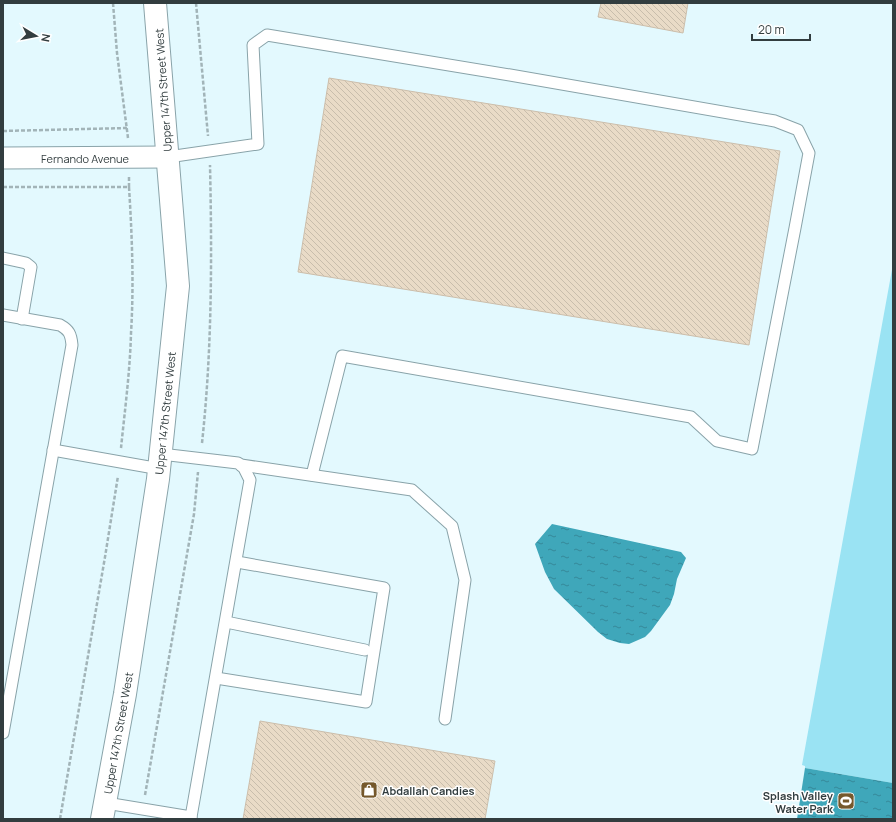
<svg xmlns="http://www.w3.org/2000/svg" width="896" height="822" font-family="Manrope,sans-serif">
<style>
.green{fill:#9ae3f3}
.water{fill:url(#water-ripples)}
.building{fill:url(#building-back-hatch);stroke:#ccbeab}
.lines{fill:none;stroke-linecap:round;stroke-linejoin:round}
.service-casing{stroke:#89a3a9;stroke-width:13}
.minor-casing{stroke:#89a3a9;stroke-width:23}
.tertiary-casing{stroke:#89a3a9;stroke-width:24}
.path{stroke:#a2b4b8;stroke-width:2.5;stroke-dasharray:4 2;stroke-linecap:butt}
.service{stroke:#fff;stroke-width:11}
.minor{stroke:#fff;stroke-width:21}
.tertiary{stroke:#fff;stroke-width:22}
.labels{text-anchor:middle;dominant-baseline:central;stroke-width:3;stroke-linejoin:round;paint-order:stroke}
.street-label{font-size:11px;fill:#323d3f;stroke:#fff}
.poi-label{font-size:11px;font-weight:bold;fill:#323d3f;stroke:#fff;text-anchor:start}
</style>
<defs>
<pattern id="water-ripples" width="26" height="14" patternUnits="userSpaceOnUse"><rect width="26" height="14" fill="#3fa7ba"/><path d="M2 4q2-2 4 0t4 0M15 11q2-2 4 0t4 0" fill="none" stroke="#358999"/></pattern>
<pattern id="building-back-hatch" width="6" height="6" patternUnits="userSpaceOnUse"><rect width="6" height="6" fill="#e9dbc7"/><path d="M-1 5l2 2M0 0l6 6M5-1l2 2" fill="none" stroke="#c8bdac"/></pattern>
</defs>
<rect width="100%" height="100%" fill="#e3f9fe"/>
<polygon class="green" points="893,264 893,783 805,768 805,766 802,765"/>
<g class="water">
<polygon points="552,524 681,552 686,558 677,579 674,594 670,605 651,631 645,637 629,644 620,643 607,639 598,632 554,589 545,572 535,544"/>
<polygon points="805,768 893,783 893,819 797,819"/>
</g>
<g class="building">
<polygon points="601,3 688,3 683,33 598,17"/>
<polygon points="329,78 780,151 749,345 298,272"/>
<polygon points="260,721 495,761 485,819 243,819"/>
</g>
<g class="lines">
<g class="service-casing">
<g id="service">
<polyline points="168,157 258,144 253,45 267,35 510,75 775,121 798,130 809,153 795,228 752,449 717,441 691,417 342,356 312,475"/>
<polyline points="3,258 26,263 31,267 22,319"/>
<path d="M3,315L60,325C69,330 71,334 72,345L3,733"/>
<polyline points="53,450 160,469"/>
<polyline points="161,454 238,463 244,468 250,480 191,817"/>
<polyline points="241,465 412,490 452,526 465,580 445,719"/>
<polyline points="226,622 365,650"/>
<polyline points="216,678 366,702 384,588 237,562"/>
<polyline points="106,803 191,817 191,819"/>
</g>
</g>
<g class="minor-casing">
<polyline id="minor" points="3,158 168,157"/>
</g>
<g class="tertiary-casing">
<polyline id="tertiary" points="102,819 125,694 158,479 178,286 155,3"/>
</g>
<g class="path">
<polyline points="113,3 117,53 128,138"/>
<polyline points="196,3 208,136"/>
<polyline points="3,131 127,128"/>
<polyline points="129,177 129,187"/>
<path d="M3,187H129C132,235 134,284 131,333C130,371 125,409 121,448"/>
<path d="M202,443C212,351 212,258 210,165"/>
<polyline points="145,795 194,514 198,472"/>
<polyline points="60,819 105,557 118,476"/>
</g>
<use href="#service" class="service"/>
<use href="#minor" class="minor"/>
<use href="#tertiary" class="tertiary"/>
</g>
<defs>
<g id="shop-square" transform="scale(0.9)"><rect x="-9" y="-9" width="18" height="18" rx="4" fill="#75582c" stroke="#fff"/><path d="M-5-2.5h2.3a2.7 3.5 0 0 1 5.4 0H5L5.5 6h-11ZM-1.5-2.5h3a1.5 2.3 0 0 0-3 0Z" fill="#fff"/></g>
<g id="stadium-square" transform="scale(0.9)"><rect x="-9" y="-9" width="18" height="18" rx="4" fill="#75582c" stroke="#fff"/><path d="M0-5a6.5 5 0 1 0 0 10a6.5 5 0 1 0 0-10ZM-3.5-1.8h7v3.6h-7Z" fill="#fff"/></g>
</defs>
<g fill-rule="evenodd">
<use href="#shop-square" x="369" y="790"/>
<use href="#stadium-square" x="846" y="801"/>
</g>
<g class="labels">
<g class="street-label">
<text transform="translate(163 90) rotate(-94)">Upper 147th Street West</text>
<text x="85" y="158">Fernando Avenue</text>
<text transform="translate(165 413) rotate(-84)">Upper 147th Street West</text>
<text transform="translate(118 733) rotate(-80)">Upper 147th Street West</text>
</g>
<g class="poi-label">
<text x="382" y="790">Abdallah Candies</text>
<text x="833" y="795" text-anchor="end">Splash Valley<tspan x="833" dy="13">Water Park</tspan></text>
</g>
</g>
<rect width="896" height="822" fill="none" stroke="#323d3f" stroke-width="8"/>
<g transform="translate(36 36) rotate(100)" stroke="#ffffff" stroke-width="3" paint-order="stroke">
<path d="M0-3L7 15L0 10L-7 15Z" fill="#323d3f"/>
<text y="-6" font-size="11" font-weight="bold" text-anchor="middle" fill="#323d3f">N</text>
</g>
<path d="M752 34v6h58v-6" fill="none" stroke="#323d3f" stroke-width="2"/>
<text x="758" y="34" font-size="12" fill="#323d3f" stroke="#ffffff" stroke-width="3" paint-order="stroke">20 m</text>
</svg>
